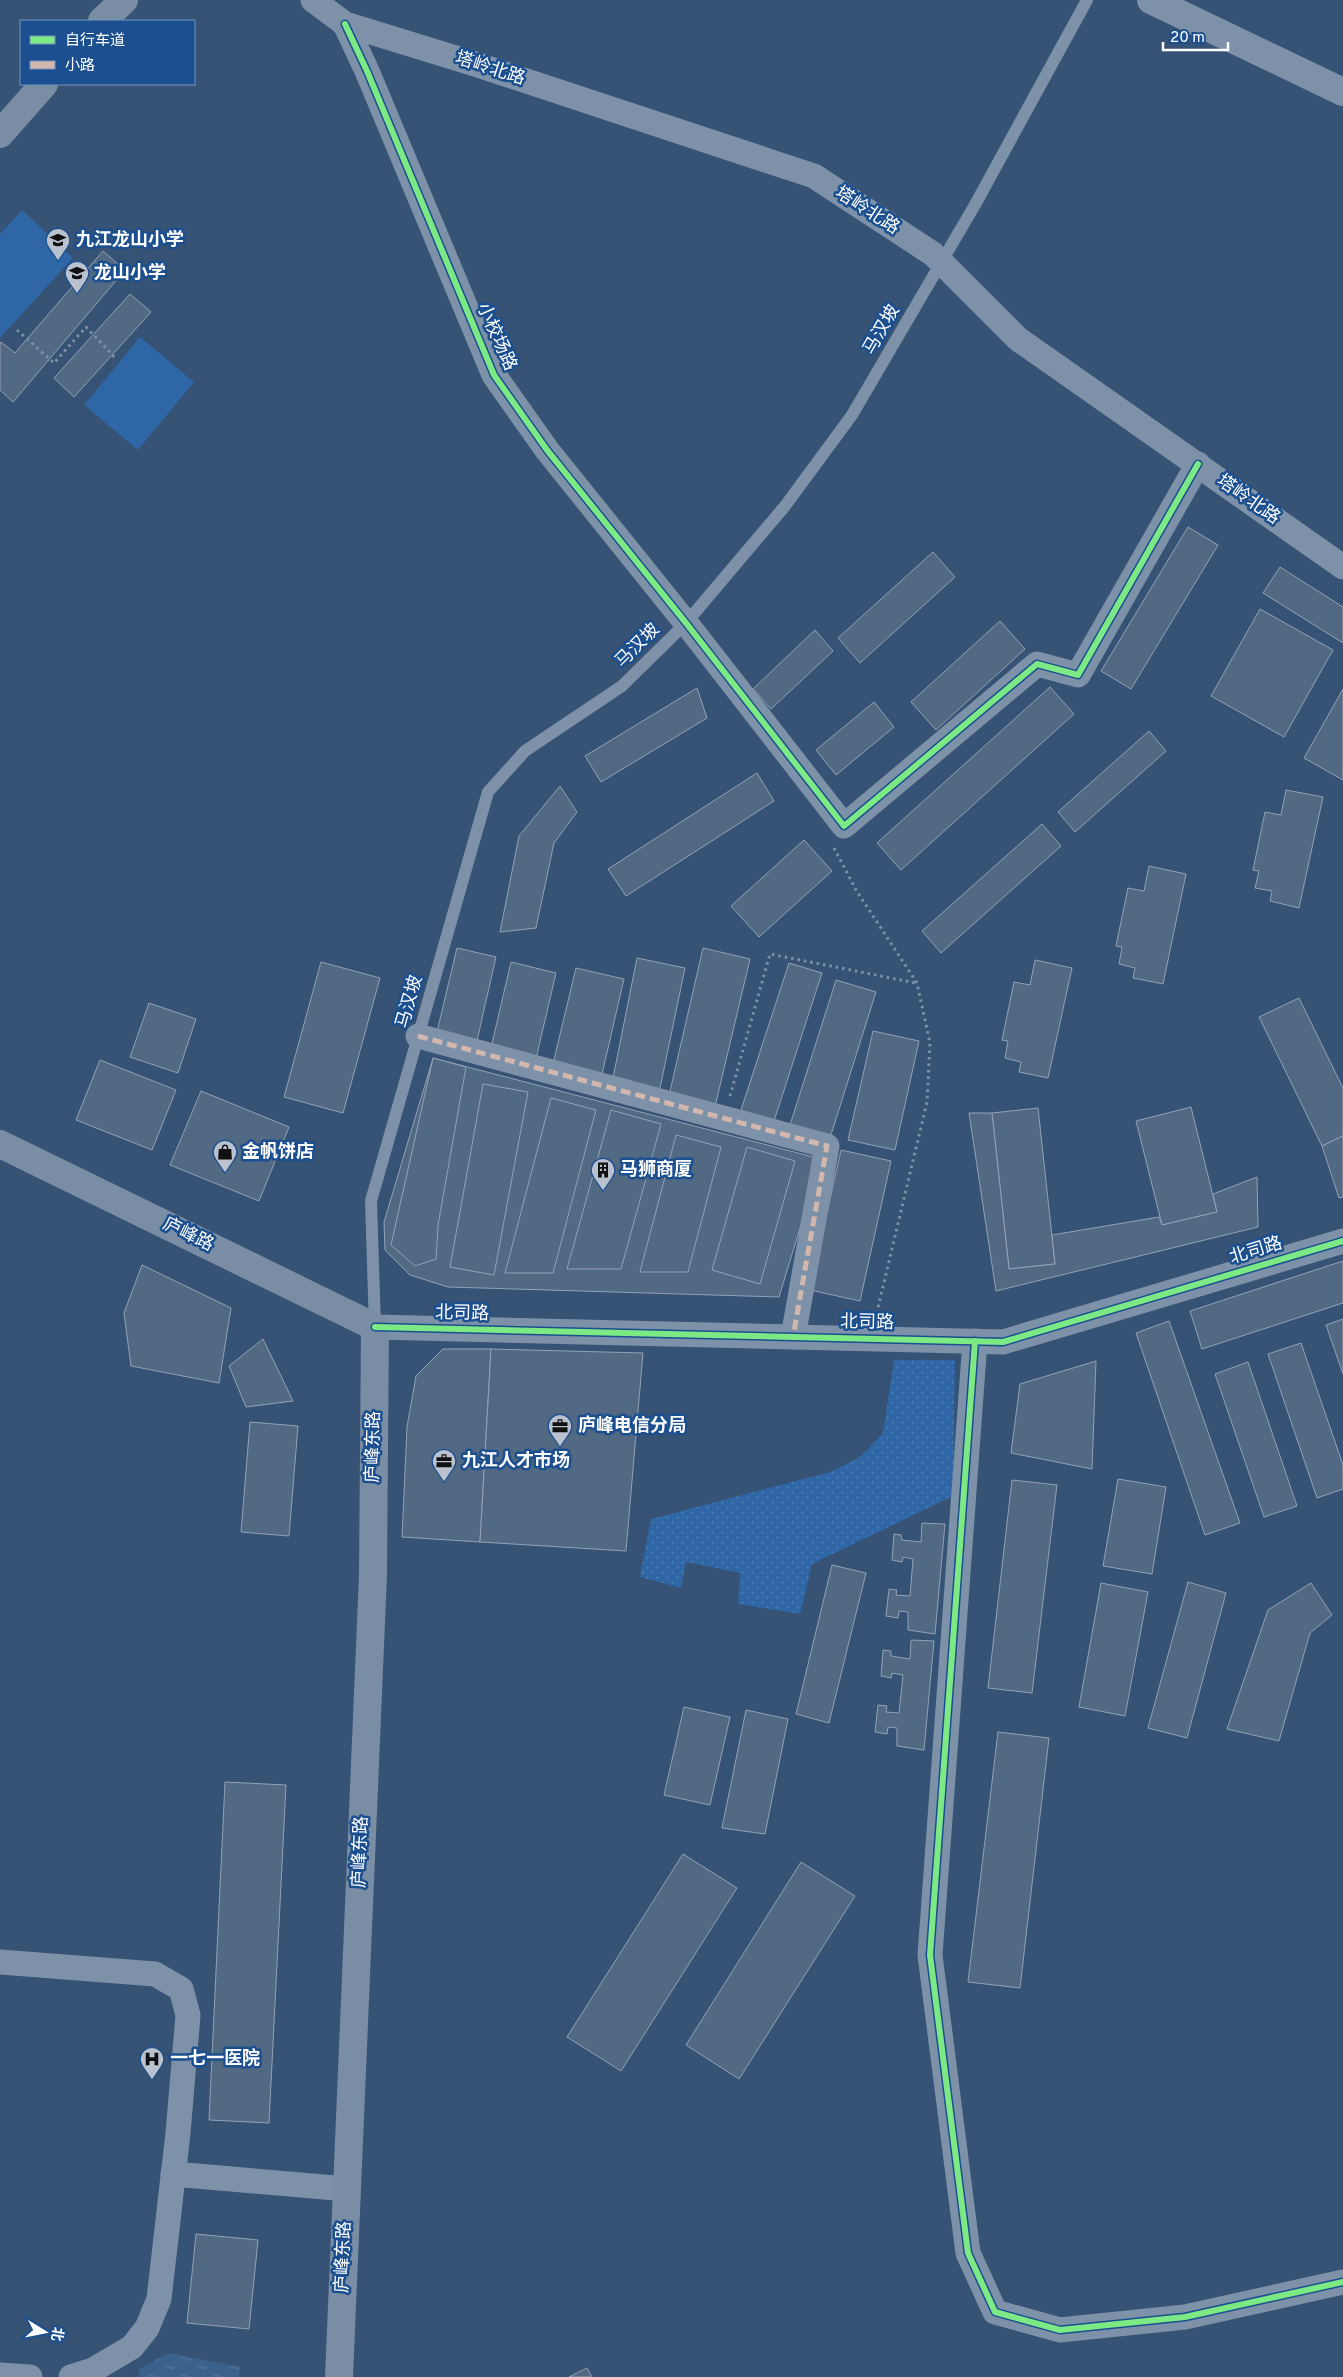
<svg xmlns="http://www.w3.org/2000/svg" width="1343" height="2377" font-family="Overpass,'Noto Sans SC',sans-serif">
<style>
.grass{fill:url(#grass-dots)}
.green{fill:#2f66a5}
.water{fill:url(#water-ripples)}
.building{fill:#526984;stroke:#92a2b6}
.lines{fill:none;stroke-linecap:round;stroke-linejoin:round}
.path{stroke:#7d92a8;stroke-width:3;stroke-dasharray:2.5 4;stroke-linecap:butt}
.service{stroke:#7d92a8;stroke-width:12}
.minor{stroke:#7d92a8;stroke-width:25}
.tertiary{stroke:#7d92a8;stroke-width:28}
.secondary{stroke:#798da4;stroke-width:28}
.quiet{stroke:#d1b7ad;stroke-width:5;stroke-dasharray:10 5;stroke-linecap:butt}
.cycleway-casing{stroke:#1b4f8f;stroke-width:9}
.cycleway{stroke:#7ce984;stroke-width:6}
.labels{text-anchor:middle;dominant-baseline:central;stroke-width:5;stroke-linejoin:round;paint-order:stroke}
.street-label{font-size:18px;fill:#fff;stroke:#1b4f8f}
.poi-label{font-size:18px;font-weight:bold;fill:#fff;stroke:#1b4f8f;text-anchor:start}
</style>
<defs>
<pattern id="grass-dots" width="8" height="8" patternUnits="userSpaceOnUse" patternTransform="scale(1.25)"><rect width="8" height="8" fill="#2f66a5"/><path d="M2 2h.1M6 6h.1" fill="none" stroke="#4e7db2" stroke-width="1.8" stroke-linecap="round"/></pattern>
<pattern id="water-ripples" width="26" height="14" patternUnits="userSpaceOnUse" patternTransform="scale(1.25)"><rect width="26" height="14" fill="#3b618d"/><path d="M2 4q2-2 4 0t4 0M15 11q2-2 4 0t4 0" fill="none" stroke="#58799e"/></pattern>
</defs>
<rect width="100%" height="100%" fill="#365274"/>
<polygon class="grass" points="894,1360 955,1360 953,1496 812,1564 800,1614 738,1604 740,1573 686,1562 681,1588 640,1577 651,1519 830,1472 860,1457 883,1433"/>
<g class="green">
<polygon points="22,210 73,258 0,338 0,234"/>
<polygon points="140,337 194,382 138,450 84,405"/>
</g>
<polygon class="water" points="168,2353 240,2367 239,2377 138,2377 140,2369"/>
<g class="building">
<polygon points="103,251 125,270 13,402 0,390 0,343 1,342 15,353"/>
<polygon points="130,294 151,312 74,397 54,378"/>
<polygon points="1188,527 1218,545 1131,689 1101,671"/>
<polygon points="933,552 955,577 860,663 838,638"/>
<polygon points="1280,567 1343,607 1343,643 1263,593"/>
<polygon points="1260,609 1333,650 1284,737 1211,696"/>
<polygon points="1000,621 1025,649 936,730 911,702"/>
<polygon points="815,630 833,651 771,709 753,689"/>
<polygon points="1050,687 1074,714 901,870 877,843"/>
<polygon points="697,688 707,718 601,782 585,756"/>
<polygon points="1343,689 1343,780 1304,758"/>
<polygon points="874,702 894,727 836,775 816,750"/>
<polygon points="1149,731 1166,751 1075,832 1058,812"/>
<polygon points="757,773 774,801 626,896 608,869"/>
<polygon points="560,786 577,812 554,843 536,928 500,932 519,836"/>
<polygon points="1286,790 1323,797 1299,908 1270,901 1272,891 1255,888 1259,871 1253,870 1265,812 1281,815"/>
<polygon points="1042,824 1061,846 941,953 922,931"/>
<polygon points="804,840 832,871 759,937 731,906"/>
<polygon points="1149,866 1186,874 1163,984 1133,978 1135,968 1119,964 1122,947 1116,946 1128,888 1144,891"/>
<polygon points="457,948 496,957 476,1045 436,1036"/>
<polygon points="703,948 750,959 714,1111 668,1100"/>
<polygon points="637,958 685,968 658,1098 611,1088"/>
<polygon points="1035,960 1072,968 1048,1078 1019,1072 1021,1062 1005,1058 1008,1041 1002,1040 1014,982 1030,985"/>
<polygon points="321,962 380,978 343,1113 284,1097"/>
<polygon points="511,962 556,973 535,1063 490,1052"/>
<polygon points="789,963 822,973 774,1121 741,1110"/>
<polygon points="576,968 624,979 600,1083 551,1072"/>
<polygon points="836,980 876,992 830,1138 790,1125"/>
<polygon points="1299,998 1343,1088 1343,1136 1322,1146 1259,1017"/>
<polygon points="149,1003 196,1019 178,1073 130,1057"/>
<polygon points="873,1031 919,1041 895,1150 848,1140"/>
<polygon points="433,1058 821,1159 779,1297 448,1287 410,1275 385,1250 384,1222"/>
<polygon points="433,1058 466,1067 438,1225 436,1259 415,1266 391,1245"/>
<polygon points="100,1060 176,1090 152,1150 76,1120"/>
<polygon points="483,1084 528,1092 494,1275 450,1267"/>
<polygon points="201,1091 289,1127 259,1201 170,1165"/>
<polygon points="551,1098 596,1110 553,1273 505,1273"/>
<polygon points="1191,1107 1217,1212 1162,1225 1136,1121"/>
<polygon points="1038,1108 1055,1264 1009,1269 992,1113"/>
<polygon points="611,1110 661,1124 621,1269 567,1269"/>
<polygon points="969,1113 992,1113 1009,1269 1055,1264 1052,1235 1159,1217 1162,1225 1217,1212 1213,1194 1257,1177 1258,1227 996,1291"/>
<polygon points="676,1135 721,1147 688,1272 640,1272"/>
<polygon points="1343,1136 1343,1197 1339,1198 1322,1146"/>
<polygon points="747,1147 795,1161 760,1284 712,1270"/>
<polygon points="841,1150 891,1161 860,1301 810,1290"/>
<polygon points="1343,1261 1343,1303 1202,1349 1190,1311"/>
<polygon points="142,1265 231,1308 219,1383 131,1366 124,1313"/>
<polygon points="1343,1319 1343,1374 1326,1325"/>
<polygon points="1169,1321 1240,1523 1205,1535 1136,1333"/>
<polygon points="263,1339 293,1401 246,1407 229,1366"/>
<polygon points="1301,1343 1343,1465 1343,1489 1317,1498 1268,1354"/>
<polygon points="443,1349 491,1349 480,1542 402,1537 407,1427 416,1376"/>
<polygon points="491,1349 643,1353 626,1551 480,1542"/>
<polygon points="1096,1361 1092,1469 1011,1453 1020,1384"/>
<polygon points="1248,1362 1297,1506 1264,1517 1215,1374"/>
<polygon points="250,1422 298,1426 289,1536 241,1532"/>
<polygon points="1118,1479 1166,1487 1152,1574 1103,1566"/>
<polygon points="1012,1480 1057,1485 1032,1693 988,1688"/>
<polygon points="922,1523 945,1524 935,1634 908,1630 908,1612 899,1611 898,1618 886,1616 889,1589 897,1590 896,1595 910,1596 913,1559 903,1557 902,1562 892,1560 894,1534 901,1535 902,1540 921,1542"/>
<polygon points="832,1565 866,1573 829,1723 796,1714"/>
<polygon points="1188,1582 1226,1593 1187,1738 1148,1728"/>
<polygon points="1101,1583 1148,1592 1125,1716 1079,1707"/>
<polygon points="1311,1583 1332,1615 1310,1633 1279,1741 1227,1729 1268,1610"/>
<polygon points="911,1640 934,1641 924,1750 897,1746 897,1728 888,1727 887,1734 875,1732 878,1705 887,1706 886,1712 899,1713 903,1675 892,1673 891,1678 881,1676 883,1650 891,1651 891,1656 910,1659"/>
<polygon points="684,1707 730,1717 710,1805 664,1795"/>
<polygon points="746,1710 788,1719 765,1834 722,1828"/>
<polygon points="998,1732 1049,1738 1020,1988 968,1982"/>
<polygon points="225,1782 286,1785 269,2123 209,2120"/>
<polygon points="683,1854 737,1888 621,2071 567,2037"/>
<polygon points="801,1862 855,1896 739,2079 686,2045"/>
<polygon points="196,2234 258,2240 249,2329 187,2323"/>
<polygon points="587,2368 592,2377 569,2377"/>
</g>
<g class="lines">
<g class="path">
<polyline points="17,330 54,363 86,327 117,360"/>
<polyline points="834,848 856,890 917,983 930,1043 927,1102 876,1316"/>
<polyline points="730,1096 770,954 916,983"/>
</g>
<polyline class="service" points="375,1327 371,1201 488,792 525,751 622,686 686,623 785,506 852,415 976,203 1087,0"/>
<g class="minor">
<polyline points="313,0 345,24 475,64 814,176 933,254 1018,339 1343,567"/>
<polyline points="345,24 367,71 494,375 547,450 686,623 844,826 1037,664 1078,675 1198,464"/>
<polyline points="418,1036 827,1146 793,1337"/>
<polyline points="375,1327 1003,1342 1343,1241"/>
<polyline points="975,1341 930,1955 968,2253 995,2312 1060,2330 1185,2317 1343,2282"/>
<polyline points="0,1962 155,1974 181,1989 188,2015 178,2133 159,2299 147,2328 132,2347 93,2370 71,2377"/>
<polyline points="173,2174 347,2189"/>
<polyline points="0,2375 30,2377"/>
</g>
<polyline class="tertiary" points="1151,0 1343,92"/>
<g class="secondary">
<polyline points="102,21 124,0"/>
<polyline points="0,134 44,84"/>
<polyline points="0,1144 375,1327 373,1575 339,2377"/>
</g>
<polyline class="quiet" points="418,1036 827,1146 793,1337"/>
<g class="cycleway-casing">
<g id="cycleway">
<polyline points="345,24 367,71 494,375 547,450 686,623 844,826 1037,664 1078,675 1198,464"/>
<polyline points="375,1327 1003,1342 1343,1241"/>
<polyline points="975,1341 930,1955 968,2253 995,2312 1060,2330 1185,2317 1343,2282"/>
</g>
</g>
<use href="#cycleway" class="cycleway"/>
</g>
<defs>
<g id="school-pin" transform="scale(1.25)"><path d="M0 17L-7.5 6A9.5 9.5 0 1 1 7.5 6Z" fill="#b9c2ce" stroke="#1b4f8f"/><path d="M0-5L7-2L0 1L-7-2ZM-4 1L0 2.5L4 1V4Q0 6-4 4Z" fill="#111"/></g>
<g id="shop-pin" transform="scale(1.25)"><path d="M0 17L-7.5 6A9.5 9.5 0 1 1 7.5 6Z" fill="#b9c2ce" stroke="#1b4f8f"/><path d="M-5-2.5h2.3a2.7 3.5 0 0 1 5.4 0H5L5.5 6h-11ZM-1.5-2.5h3a1.5 2.3 0 0 0-3 0Z" fill="#111"/></g>
<g id="building-pin" transform="scale(1.25)"><path d="M0 17L-7.5 6A9.5 9.5 0 1 1 7.5 6Z" fill="#b9c2ce" stroke="#1b4f8f"/><path d="M-4-6H4V6H1V3H-1V6H-4ZM-2.5-4.3h1.7v1.8h-1.7ZM.8-4.3h1.7v1.8H.8ZM-2.5-1h1.7V.8h-1.7ZM.8-1h1.7V.8H.8Z" fill="#111"/></g>
<g id="office-pin" transform="scale(1.25)"><path d="M0 17L-7.5 6A9.5 9.5 0 1 1 7.5 6Z" fill="#b9c2ce" stroke="#1b4f8f"/><path d="M-6-3h4V-5.5h4V-3h4V5H-6ZM-1-4.5V-3h2v-1.5ZM-6 0V1H6V0Z" fill="#111"/></g>
<g id="hospital-pin" transform="scale(1.25)"><path d="M0 17L-7.5 6A9.5 9.5 0 1 1 7.5 6Z" fill="#b9c2ce" stroke="#1b4f8f"/><path d="M-5-5h3v3.5h4V-5h3V5h-3V1.5h-4V5h-3Z" fill="#111"/></g>
</defs>
<g fill-rule="evenodd">
<use href="#school-pin" x="58" y="240"/>
<use href="#school-pin" x="77" y="273"/>
<use href="#shop-pin" x="225" y="1152"/>
<use href="#building-pin" x="603" y="1170"/>
<use href="#office-pin" x="560" y="1426"/>
<use href="#office-pin" x="444" y="1461"/>
<use href="#hospital-pin" x="152" y="2059"/>
</g>
<g class="labels">
<g class="street-label">
<text transform="translate(490 69) rotate(18)">塔岭北路</text>
<text transform="translate(867 211) rotate(33)">塔岭北路</text>
<text transform="translate(882 330) rotate(-60)">马汉坡</text>
<text transform="translate(496 337) rotate(66)">小校场路</text>
<text transform="translate(1248 500) rotate(35)">塔岭北路</text>
<text transform="translate(638 646) rotate(-45)">马汉坡</text>
<text transform="translate(410 1002) rotate(-74)">马汉坡</text>
<text transform="translate(188 1235) rotate(26)">庐峰路</text>
<text transform="translate(1256 1251) rotate(-17)">北司路</text>
<text transform="translate(462 1314) rotate(1)">北司路</text>
<text transform="translate(867 1323) rotate(1)">北司路</text>
<text transform="translate(374 1447) rotate(-89)">庐峰东路</text>
<text transform="translate(361 1852) rotate(-88)">庐峰东路</text>
<text transform="translate(344 2257) rotate(-88)">庐峰东路</text>
</g>
<g class="poi-label">
<text x="76" y="240">九江龙山小学</text>
<text x="94" y="273">龙山小学</text>
<text x="242" y="1152">金帆饼店</text>
<text x="620" y="1170">马狮商厦</text>
<text x="578" y="1426">庐峰电信分局</text>
<text x="462" y="1461">九江人才市场</text>
<text x="170" y="2059">一七一医院</text>
</g>
</g>
<rect x="20" y="20" width="175" height="65" fill="#1b4f8f" stroke="#7695bc"/>
<rect x="30" y="36" width="25" height="8" fill="#7ce984" stroke="#7695bc"/>
<text x="65" y="45" font-size="15" fill="#ffffff">自行车道</text>
<rect x="30" y="61" width="25" height="8" fill="#d1b7ad" stroke="#7695bc"/>
<text x="65" y="70" font-size="15" fill="#ffffff">小路</text>
<g transform="translate(45 2332) rotate(100)" stroke="#1b4f8f" stroke-width="4" paint-order="stroke">
<path d="M0-4L9 19L0 12L-9 19Z" fill="#ffffff"/>
<text y="-8" font-size="14" font-weight="bold" text-anchor="middle" fill="#ffffff">北</text>
</g>
<path d="M1163 42v8h65v-8" fill="none" stroke="#ffffff" stroke-width="2.5"/>
<text x="1170" y="42" font-size="15" fill="#ffffff" stroke="#1b4f8f" stroke-width="4" paint-order="stroke">20 m</text>
</svg>
